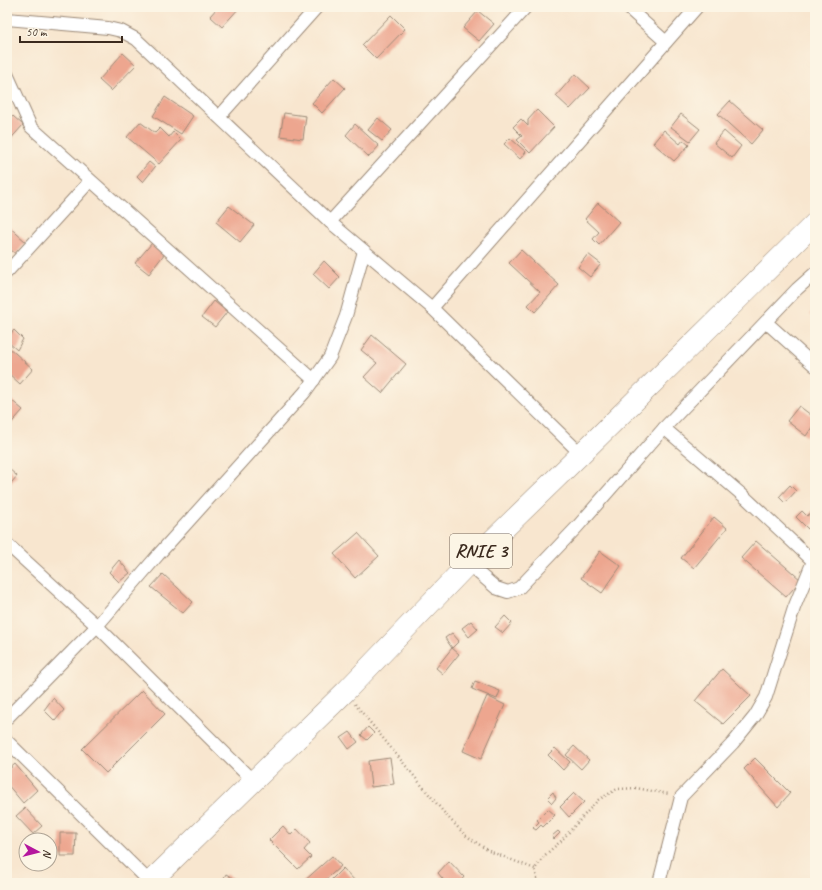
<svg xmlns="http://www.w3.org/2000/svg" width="822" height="890" font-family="Caveat,sans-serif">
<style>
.building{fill:#eda68f}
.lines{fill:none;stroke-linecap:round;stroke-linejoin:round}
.minor-casing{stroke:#9a8876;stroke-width:14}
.trunk-casing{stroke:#9a8876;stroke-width:22}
.path{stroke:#9a8876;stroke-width:2.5;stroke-dasharray:1 3;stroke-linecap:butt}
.minor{stroke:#fff;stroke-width:12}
.trunk{stroke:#fff;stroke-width:21}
.labels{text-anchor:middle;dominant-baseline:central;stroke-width:3;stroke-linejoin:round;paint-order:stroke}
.shield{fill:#fcf5e5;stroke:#75675a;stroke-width:1}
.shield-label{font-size:19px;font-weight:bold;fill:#3b2a1e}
</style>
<rect width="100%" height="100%" fill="#fcf5e5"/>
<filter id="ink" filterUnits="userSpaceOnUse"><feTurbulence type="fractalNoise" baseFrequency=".025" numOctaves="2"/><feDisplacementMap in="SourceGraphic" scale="8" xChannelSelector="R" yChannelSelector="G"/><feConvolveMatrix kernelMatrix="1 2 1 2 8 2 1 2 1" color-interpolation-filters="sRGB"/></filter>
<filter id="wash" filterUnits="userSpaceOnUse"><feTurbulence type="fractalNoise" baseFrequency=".012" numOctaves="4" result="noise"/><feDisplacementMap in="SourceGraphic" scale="16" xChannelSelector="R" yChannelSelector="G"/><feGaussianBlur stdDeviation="0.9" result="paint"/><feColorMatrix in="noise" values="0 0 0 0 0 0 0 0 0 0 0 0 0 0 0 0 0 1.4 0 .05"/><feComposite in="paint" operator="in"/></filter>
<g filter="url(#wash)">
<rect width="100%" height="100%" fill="#f8e6cf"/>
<g id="blocks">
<g class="building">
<polygon points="218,7 240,7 222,27 210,16"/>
<polygon points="478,11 494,24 479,41 463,28"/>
<polygon points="391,15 405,29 376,59 362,45"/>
<polygon points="123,53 136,65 111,91 99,80"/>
<polygon points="575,74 590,88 570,109 556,96"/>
<polygon points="334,78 345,88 322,113 312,103"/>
<polygon points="165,97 193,116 181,134 153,116"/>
<polygon points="730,101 763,130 751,144 718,114"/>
<polygon points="537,110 554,127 530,153 517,140 522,136 513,127 521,119 528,126 528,120"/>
<polygon points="284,113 306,116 303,139 280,136"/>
<polygon points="681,114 700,129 690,141 671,127"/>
<polygon points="13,116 23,125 7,143 7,123"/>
<polygon points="378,118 392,130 382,141 368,130"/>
<polygon points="140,122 155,133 160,128 169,137 173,132 181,140 159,164 127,137"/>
<polygon points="355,124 379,146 369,157 346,135"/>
<polygon points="664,130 680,144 683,140 689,145 674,161 653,143"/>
<polygon points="724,131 741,146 732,158 714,143"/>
<polygon points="510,138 526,152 520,159 504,144"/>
<polygon points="149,162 155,167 143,182 137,176"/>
<polygon points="598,203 619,222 599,245 593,239 599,232 585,219"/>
<polygon points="229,206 254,225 240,242 216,222"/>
<polygon points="7,225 26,242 16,254 7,247"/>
<polygon points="152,243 165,253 149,274 135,263"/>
<polygon points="521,250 559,285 535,312 528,305 540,292 509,263"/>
<polygon points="588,254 601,264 590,277 578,267"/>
<polygon points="324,261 340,277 329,289 313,274"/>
<polygon points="214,301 227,312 215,327 202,317"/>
<polygon points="815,309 815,319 810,314"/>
<polygon points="14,330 23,339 17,350 7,341 7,338"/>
<polygon points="372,335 406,364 382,393 364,377 377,363 361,350"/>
<polygon points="7,346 33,369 20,384 7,372"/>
<polygon points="10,399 23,410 7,428 7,402"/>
<polygon points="799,406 815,418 815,423 806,436 787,421"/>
<polygon points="7,467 17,476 7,488"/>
<polygon points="790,485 796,491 785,503 779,497"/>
<polygon points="802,511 807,516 813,511 815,513 815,522 808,529 796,517"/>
<polygon points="714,517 727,528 694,568 681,558"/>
<polygon points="358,533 379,556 355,578 334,554"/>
<polygon points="756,541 801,580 786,597 741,558"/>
<polygon points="600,551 621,566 602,593 581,578"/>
<polygon points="119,560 130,573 119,582 109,572"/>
<polygon points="163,574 193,602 183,613 151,587"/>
<polygon points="505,616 512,623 503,633 495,627"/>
<polygon points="471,621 478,629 469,637 462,628"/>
<polygon points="452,633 459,641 452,648 459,654 443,674 436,668 452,648 445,638"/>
<polygon points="722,669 751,696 723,724 695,701"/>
<polygon points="475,681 500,691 497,699 472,689"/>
<polygon points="142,690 165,714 106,773 82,749"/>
<polygon points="487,696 505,705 481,759 463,751"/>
<polygon points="53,698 64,710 55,721 44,710"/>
<polygon points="368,727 374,733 367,740 361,735"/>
<polygon points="350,732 358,742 349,749 341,738"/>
<polygon points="574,746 589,760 581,769 566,755"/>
<polygon points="555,748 570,762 563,770 548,755"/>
<polygon points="390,758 394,784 371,787 368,761"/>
<polygon points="755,758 790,793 778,807 744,769"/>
<polygon points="15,764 37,790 23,803 7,784 7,771"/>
<polygon points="553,792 556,798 552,803 547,798"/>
<polygon points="574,793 584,802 569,817 560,807"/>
<polygon points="25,808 42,826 33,834 16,816"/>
<polygon points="548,809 555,815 543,827 541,825 536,830 533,828 539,822 537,820"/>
<polygon points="283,826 291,835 297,829 310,843 304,850 311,857 298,869 269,840"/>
<polygon points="558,831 560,833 554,839 552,836"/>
<polygon points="60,833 76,833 75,856 60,856"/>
<polygon points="332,856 341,866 322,883 302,883"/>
<polygon points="449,861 464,877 459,883 446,883 438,873"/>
<polygon points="343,868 357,883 334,883 331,880"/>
<polygon points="226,874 241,883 221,883"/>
</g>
</g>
</g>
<g filter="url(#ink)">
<use href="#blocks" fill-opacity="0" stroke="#9a8876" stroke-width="1"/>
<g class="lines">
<g class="minor-casing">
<g id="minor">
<polyline points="627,7 666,42"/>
<polyline points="7,19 108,28 121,31 136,39 330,222 432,308 581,454"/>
<polyline points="7,74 31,127 314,380"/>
<polyline points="219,117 317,7"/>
<polyline points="330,222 526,7"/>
<polyline points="7,272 90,181"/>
<polyline points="432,308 697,7"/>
<polyline points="766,322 815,366"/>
<polyline points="664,428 747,499 815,563"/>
<polyline points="7,544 97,626 253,781"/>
<polyline points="468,564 496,588 508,592 519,588 577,527 664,428 797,289 815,273"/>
<polyline points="7,718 97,626 158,555 305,392 330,357 346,316 364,251"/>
<polyline points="7,741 150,882"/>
<polyline points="659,883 681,797 733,743 755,716 766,697 794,608 813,561"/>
</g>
</g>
<g class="trunk-casing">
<polyline id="trunk" points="149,883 345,692 468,564 581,454 815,223"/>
</g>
<g class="path">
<polyline points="355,704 446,815 465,835 489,851 535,869"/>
<polyline points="538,883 535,869 545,855 561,841 598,800 617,789 636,788 669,794"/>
</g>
<use href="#minor" class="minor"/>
<use href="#trunk" class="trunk"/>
</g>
</g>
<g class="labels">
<rect class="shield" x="450" y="534" width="62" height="34" rx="3"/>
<g class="shield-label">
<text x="481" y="551">RNIE 3</text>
</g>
</g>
<rect width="822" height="890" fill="none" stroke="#fcf5e5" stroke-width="24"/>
<g transform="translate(38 852) rotate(97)"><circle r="19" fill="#fcf5e5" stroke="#afa495"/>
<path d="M0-3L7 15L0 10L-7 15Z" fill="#b5179e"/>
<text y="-6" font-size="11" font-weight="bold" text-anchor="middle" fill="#3b2a1e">N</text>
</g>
<path d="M20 36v6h102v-6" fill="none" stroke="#3b2a1e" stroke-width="2"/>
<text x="26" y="36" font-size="12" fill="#3b2a1e" stroke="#fcf5e5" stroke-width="3" paint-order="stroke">50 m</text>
</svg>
